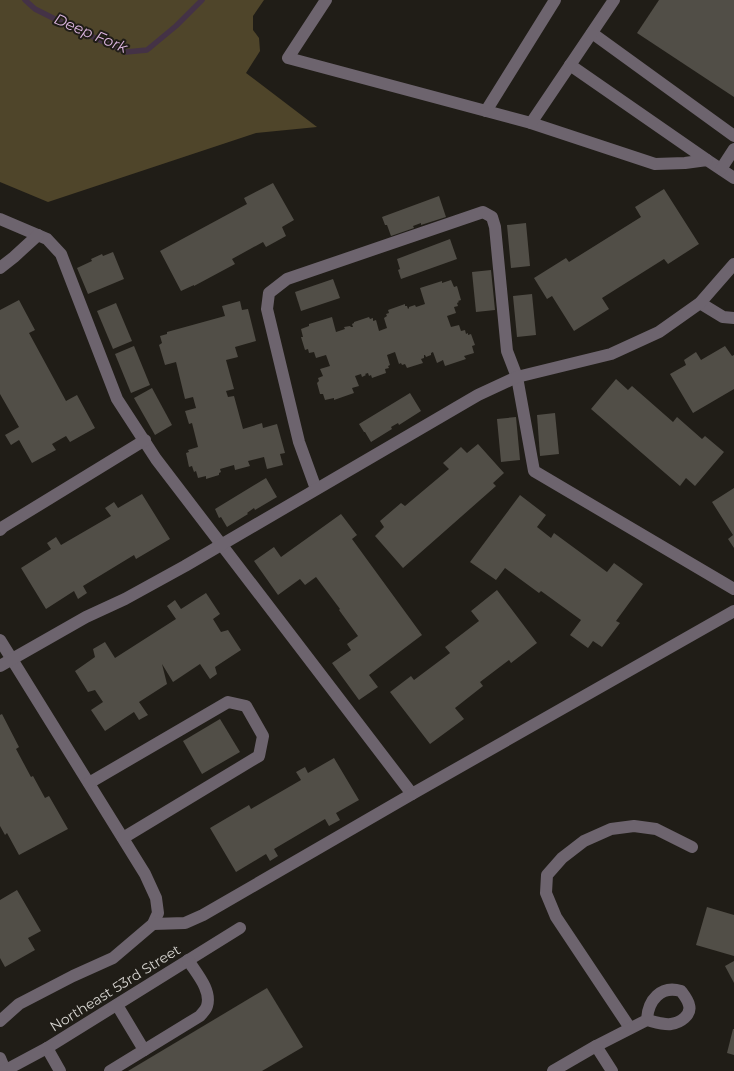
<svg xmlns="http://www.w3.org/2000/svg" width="734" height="1071" font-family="Montserrat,sans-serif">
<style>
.forest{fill:#4f452a}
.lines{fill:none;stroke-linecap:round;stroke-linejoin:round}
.stream{stroke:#443246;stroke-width:5.5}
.building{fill:#514e47}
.minor{stroke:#6d646e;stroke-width:12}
.labels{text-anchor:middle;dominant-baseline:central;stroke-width:4;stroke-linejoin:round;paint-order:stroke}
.street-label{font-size:14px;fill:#d6d4d0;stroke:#201d17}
.water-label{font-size:15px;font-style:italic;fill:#dbb4df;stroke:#201d17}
</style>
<rect width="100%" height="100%" fill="#201d17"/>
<polygon class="forest" points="0,0 264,0 253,16 253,30 259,38 260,51 246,73 317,127 256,133 48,202 0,182"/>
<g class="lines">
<polyline class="stream" points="25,0 35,9 71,27 126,52 147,50 176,26 202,0"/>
</g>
<g class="building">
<polygon points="659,0 734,0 734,97 637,33"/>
<polygon points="273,183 294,220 282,227 286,236 266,247 263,242 232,259 235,264 194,286 194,285 181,291 160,251 247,204 244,198"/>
<polygon points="664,189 699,244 668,264 664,259 602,298 609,309 574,331 552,296 547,299 534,278 566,258 569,262 641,217 635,207"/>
<polygon points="439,196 446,217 421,225 421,223 413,226 414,228 391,236 387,225 385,225 382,217"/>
<polygon points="526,223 530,266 511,268 507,225"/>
<polygon points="450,239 457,259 401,279 398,270 400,269 397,259"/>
<polygon points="113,252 124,279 88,294 77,268 92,261 91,259 102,254 103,256"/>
<polygon points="491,270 495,310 476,312 472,272"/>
<polygon points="333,279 340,298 301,311 295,292"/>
<polygon points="451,280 454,287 457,286 461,300 458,301 459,302 457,303 458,306 454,307 456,313 447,316 451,327 459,325 461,331 465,330 466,334 468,333 468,335 471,334 475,345 472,346 474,353 464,356 466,359 445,366 443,360 437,363 433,352 431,353 431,355 426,357 425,355 424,355 424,358 421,359 423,363 407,368 405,364 402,365 401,363 399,364 395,352 387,355 390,365 388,366 389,368 385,369 386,373 372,378 371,375 369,376 368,373 365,374 366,375 362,377 361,374 355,376 359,386 352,388 354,393 334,400 334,398 325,400 323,394 320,394 317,383 319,381 318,378 323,376 320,369 330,366 326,355 316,358 314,352 309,353 308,349 305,350 301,337 303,337 301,329 309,326 309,324 332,317 336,332 345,329 344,327 350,326 351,327 353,327 352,324 354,323 354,322 369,317 370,319 373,318 373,321 376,320 379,331 387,328 384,318 387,316 386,314 389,313 388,310 405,304 405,306 407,306 408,309 409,308 409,307 415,305 416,307 425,304 420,288 442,281 442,283"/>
<polygon points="532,294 536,335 517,337 513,296"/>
<polygon points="19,300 35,330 29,333 66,401 77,395 95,428 70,442 66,436 52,444 56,450 32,463 19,440 11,445 5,435 19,427 0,394 0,310"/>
<polygon points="240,301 242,310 248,309 256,341 235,347 238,357 226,360 234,389 226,391 228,397 234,396 243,429 262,423 263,428 277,424 285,453 280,454 283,465 267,469 264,457 248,461 250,466 235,470 234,465 220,469 221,472 219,473 219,475 206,479 206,476 198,478 196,471 194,472 192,466 189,467 186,453 189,452 188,450 198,447 192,423 189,424 185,411 196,408 193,397 185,399 176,362 165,365 159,345 162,343 160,336 167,334 167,332 225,316 222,306"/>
<polygon points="116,303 132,341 113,349 97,311"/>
<polygon points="134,346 150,385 131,393 115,354"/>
<polygon points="725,346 732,356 734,355 734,389 693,413 670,374 686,365 684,360 696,352 701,360"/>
<polygon points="616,379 628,390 632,386 673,422 677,417 702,439 705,436 724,452 695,486 686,478 680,486 591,409"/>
<polygon points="152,388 172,425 155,435 134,398"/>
<polygon points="410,393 421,411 399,425 398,423 391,427 392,429 371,442 365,432 364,432 359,424"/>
<polygon points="555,413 559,454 540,456 537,415"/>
<polygon points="516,417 520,460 501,462 497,419"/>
<polygon points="478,444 504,473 493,483 496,486 403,568 375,536 384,527 380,521 401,503 405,506 449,469 443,463 461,447 467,453"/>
<polygon points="266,478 277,497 255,510 254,508 247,513 248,514 227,527 221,517 219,518 215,509"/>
<polygon points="734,488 734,548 728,539 733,535 712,502"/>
<polygon points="142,494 170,539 136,559 134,555 83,586 87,593 78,599 74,591 46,609 21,568 51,549 47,543 56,537 61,545 111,516 105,508 114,502 118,508"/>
<polygon points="520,495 546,515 537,527 551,538 554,533 607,572 614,563 643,584 616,621 620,623 602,647 593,641 588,648 570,635 581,620 541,591 539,593 505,568 496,580 470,562"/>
<polygon points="341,514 357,535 352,539 422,635 369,675 378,687 359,700 332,663 351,650 347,644 358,636 339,610 340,609 316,577 305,585 300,579 278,595 254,561 274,547 281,557"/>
<polygon points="497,590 537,643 511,663 509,660 480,682 483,686 455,708 464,719 430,744 390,692 411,676 414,680 450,653 445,647 479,621 471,611"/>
<polygon points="206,593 220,614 213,619 221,632 228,630 241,650 215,667 217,674 210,679 200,664 173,682 162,664 167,684 139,702 148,715 139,720 134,712 105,731 91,710 103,702 95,690 88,692 75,671 95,657 93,649 105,642 115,658 176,619 167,606 175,600 181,609"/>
<polygon points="2,714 19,747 16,749 31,777 33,776 45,798 49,796 68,829 19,855 7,833 5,835 0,826 0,715"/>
<polygon points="220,719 240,752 202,774 183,741"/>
<polygon points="334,758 359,800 336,813 340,820 329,826 325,819 274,849 278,856 270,861 266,854 236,872 210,828 249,805 251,809 301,780 296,772 305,767 308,773"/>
<polygon points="17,890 41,931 28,938 35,950 5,967 0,958 0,900"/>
<polygon points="707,907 734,915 734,956 696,945"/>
<polygon points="734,961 734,983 725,966"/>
<polygon points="267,988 303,1047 262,1071 128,1071"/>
<polygon points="733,1029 734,1029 734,1055 727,1053"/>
</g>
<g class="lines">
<g class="minor">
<polyline points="326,0 288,58 531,123 655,164 685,163 707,160 734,178"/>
<polyline points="592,33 734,136"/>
<polyline points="570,65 707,160"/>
<polyline points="486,111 555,0"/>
<polyline points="531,123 614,0"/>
<polyline points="721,169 734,149"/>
<polyline points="0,219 47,239 61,254 117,399 156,459 412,794"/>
<polyline points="0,268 14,257 38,235"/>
<polyline points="700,303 723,317 734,318"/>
<polyline points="316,489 299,442 267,309 269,293 287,279 483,212 492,217 495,227 507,351 517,377 534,471 734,589"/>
<polyline points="0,530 3,527 145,440"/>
<polyline points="0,640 145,874 156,898 158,913 153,924 113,958 73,976 19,1004 0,1021"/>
<polyline points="0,666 86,617 125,599 185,566 478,395 517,377 611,354 659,332 700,303 734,264"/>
<polyline points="89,783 228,702 246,706 263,736 259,756 123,838"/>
<polyline points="153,924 185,923 203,915 412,794 734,611"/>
<polyline points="117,1005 144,1050"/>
<polyline points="630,1028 556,917 546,893 547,875 562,858 584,841 611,829 634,826 656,829 692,847"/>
<polyline points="596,1046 612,1071"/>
<polyline points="47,1048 60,1071"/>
<polyline points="0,1058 5,1070"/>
<polyline points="4,1071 47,1048 240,928"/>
<path d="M110,1071L200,1016C202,1013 206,1010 207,1006C212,990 196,973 188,960"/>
<path d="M553,1071L596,1046L647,1020C648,1000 661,985 681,991C684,995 688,1000 689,1005C692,1015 680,1023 671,1024C664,1025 655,1022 647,1020"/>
</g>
</g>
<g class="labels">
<g class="street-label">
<text transform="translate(115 988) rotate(-32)">Northeast 53rd Street</text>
</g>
<g class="water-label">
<text transform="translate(91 33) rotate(23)">Deep Fork</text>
</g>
</g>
</svg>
